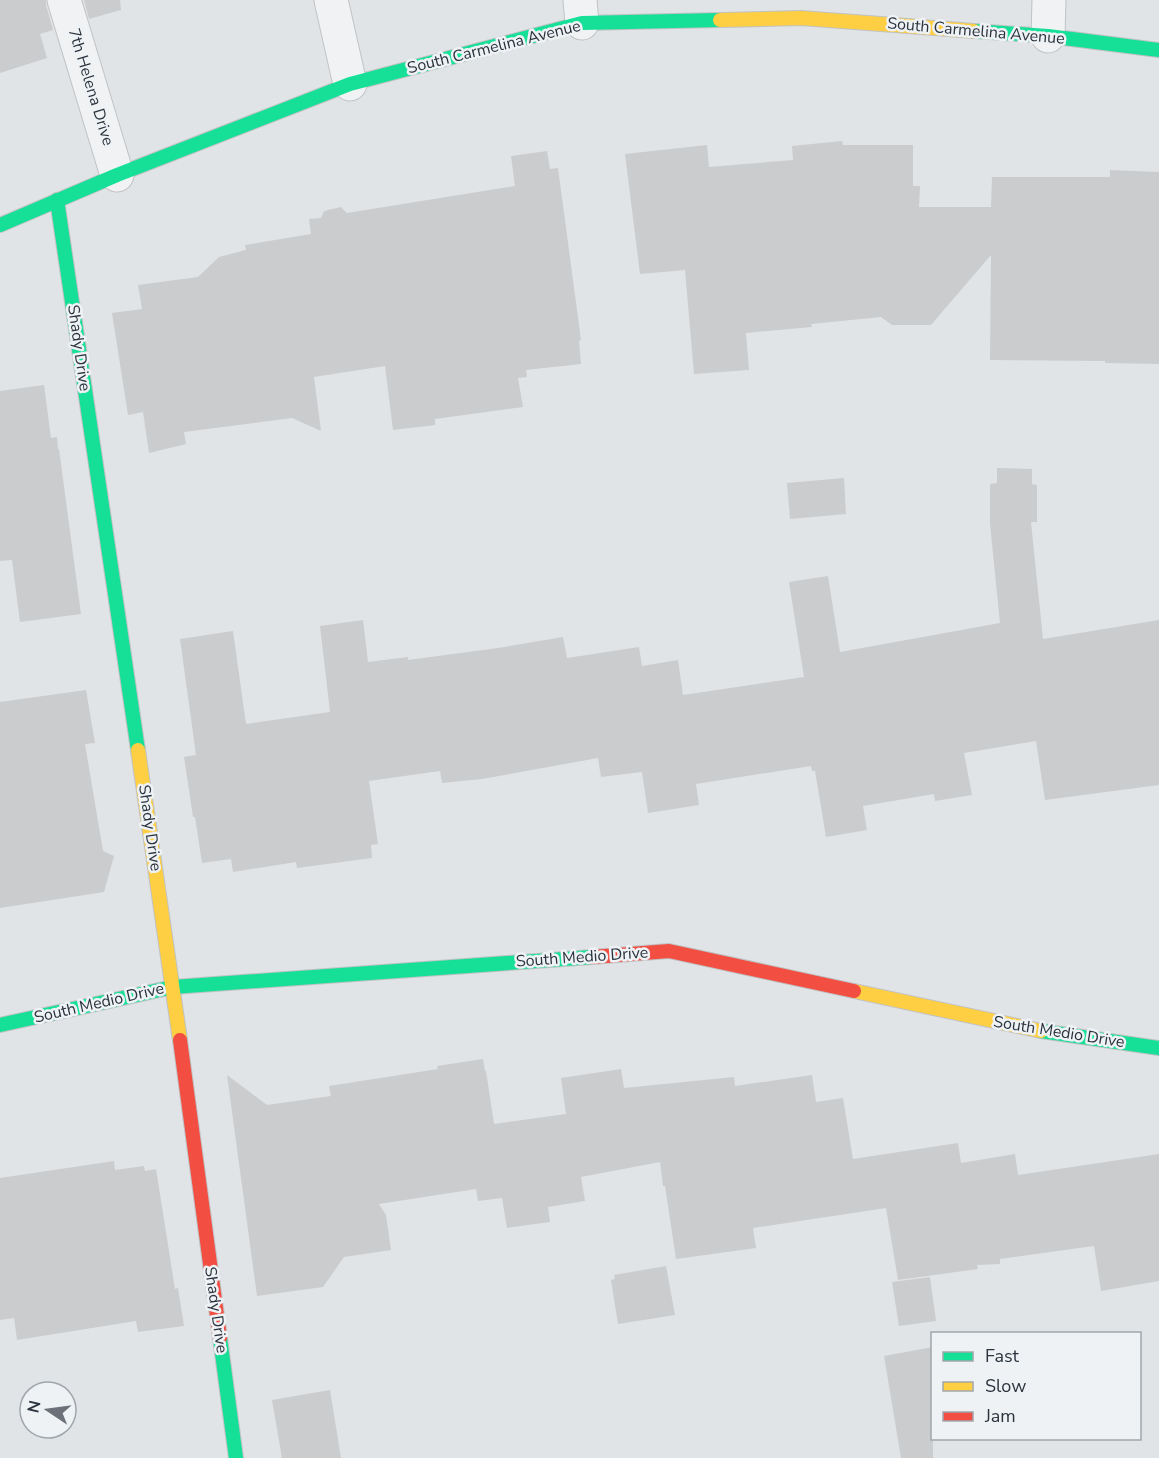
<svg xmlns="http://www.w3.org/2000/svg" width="1159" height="1458" font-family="'Nunito Sans',sans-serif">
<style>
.building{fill:#caccce}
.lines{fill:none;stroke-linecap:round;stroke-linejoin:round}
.street-casing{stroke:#c0c2c4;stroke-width:35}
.fast-casing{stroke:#c0c2c4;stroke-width:16}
.slow-casing{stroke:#c0c2c4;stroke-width:16}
.jam-casing{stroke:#c0c2c4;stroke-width:16}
.street{stroke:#f0f2f3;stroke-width:33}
.fast{stroke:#16e098;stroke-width:14}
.slow{stroke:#ffcf43;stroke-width:14}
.jam{stroke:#f24e42;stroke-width:14}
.labels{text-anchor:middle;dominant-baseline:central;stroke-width:5;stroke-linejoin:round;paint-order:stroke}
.street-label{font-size:16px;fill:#2a333d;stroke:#eff2f5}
</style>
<rect width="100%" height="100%" fill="#e1e4e6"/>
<g class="building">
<polygon points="0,0 46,0 46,5 53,30 40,34 47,58 0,73"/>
<polygon points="84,0 120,0 121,10 89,19"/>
<polygon points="842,141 843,145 913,145 913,186 920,186 919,207 991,207 992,177 1110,177 1110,170 1159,172 1159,364 1105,363 1105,361 990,360 991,255 931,325 892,325 881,317 811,324 812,327 746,333 749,370 694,374 685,270 640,274 625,154 707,145 709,167 793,160 792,146"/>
<polygon points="547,151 550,169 558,168 581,340 579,341 581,364 526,370 527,377 518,378 523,407 435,419 435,425 393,430 385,366 314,377 321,431 292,418 184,432 186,444 149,453 143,412 128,415 112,313 142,309 138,285 198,277 219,257 246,250 245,245 311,234 309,219 321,218 324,211 341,207 347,213 515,186 511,156"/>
<polygon points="44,385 51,438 57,437 58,449 59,449 81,614 20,622 12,560 0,561 0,391"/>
<polygon points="997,468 1032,469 1032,484 1037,485 1037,522 1031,522 1043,639 1159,620 1159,785 1045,800 1036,741 964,753 972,795 935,801 934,794 863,806 867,830 826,837 815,771 812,771 811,766 696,784 699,805 648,813 642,772 601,777 598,758 482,779 442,783 440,771 369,781 378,844 371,845 372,858 297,868 296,862 233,872 231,859 202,863 195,817 193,817 184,757 196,755 180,639 233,631 246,724 330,712 320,626 363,620 368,662 408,657 408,660 498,648 563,637 567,658 639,647 642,666 678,660 683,695 804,677 789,582 828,576 840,652 1000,623 990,524 990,484 997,483"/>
<polygon points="844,478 846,514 790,519 787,483"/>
<polygon points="86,690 95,743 85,744 103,851 114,856 104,892 0,908 0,702"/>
<polygon points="483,1059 485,1071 486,1071 494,1124 566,1114 561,1078 621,1069 624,1088 734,1077 735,1086 812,1075 816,1102 843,1098 853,1159 958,1143 961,1163 1015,1154 1018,1175 1159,1154 1159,1281 1101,1291 1094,1246 1000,1259 1000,1264 977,1265 978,1269 898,1280 886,1208 753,1228 756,1248 676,1259 665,1186 663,1186 660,1162 581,1177 585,1201 548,1207 550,1222 507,1228 502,1198 478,1201 476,1189 379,1204 386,1215 391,1250 344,1257 323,1287 257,1296 227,1075 267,1105 331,1096 329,1086 438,1069 437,1066"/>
<polygon points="114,1161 115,1170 144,1166 145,1171 156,1169 175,1289 178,1288 184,1326 138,1332 136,1321 17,1340 14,1318 0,1320 0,1178"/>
<polygon points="666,1266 675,1315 618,1324 611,1280 615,1279 614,1275"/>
<polygon points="930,1277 936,1321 899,1326 892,1282"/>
<polygon points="933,1347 933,1458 901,1458 884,1356"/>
<polygon points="330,1390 341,1458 282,1458 272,1400"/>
</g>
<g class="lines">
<g class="street-casing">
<g id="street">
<polyline points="64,0 117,175"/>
<polyline points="331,0 350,84"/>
<polyline points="580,0 582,23"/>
<polyline points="1048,36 1049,0"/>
</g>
</g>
<g class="fast-casing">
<g id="fast">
<polyline points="974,31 1048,36 1159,50"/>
<polyline points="57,200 138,750"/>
<polyline points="0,225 117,175 350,84 582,23 720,20"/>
<polyline points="0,1025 173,987 592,957"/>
<polyline points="1041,1031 1159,1048"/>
<polyline points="220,1338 236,1458"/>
</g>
</g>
<g class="slow-casing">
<g id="slow">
<polyline points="720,20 801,18 974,31"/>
<polyline points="138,750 180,1040"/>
<polyline points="854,991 1041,1031"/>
</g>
</g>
<g class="jam-casing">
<g id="jam">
<polyline points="592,957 669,951 854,991"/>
<polyline points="180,1040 220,1338"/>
</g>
</g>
<use href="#street" class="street"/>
<use href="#fast" class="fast"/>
<use href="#slow" class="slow"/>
<use href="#jam" class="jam"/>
</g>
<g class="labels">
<g class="street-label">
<text transform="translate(976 31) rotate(5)">South Carmelina Avenue</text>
<text transform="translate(494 47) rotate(-14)">South Carmelina Avenue</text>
<text transform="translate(91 87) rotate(73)">7th Helena Drive</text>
<text transform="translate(79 348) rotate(82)">Shady Drive</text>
<text transform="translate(150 828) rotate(82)">Shady Drive</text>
<text transform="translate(582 957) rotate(-4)">South Medio Drive</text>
<text transform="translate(99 1003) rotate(-13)">South Medio Drive</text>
<text transform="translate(1059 1032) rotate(9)">South Medio Drive</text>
<text transform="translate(216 1310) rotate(82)">Shady Drive</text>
</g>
</g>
<rect x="931" y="1332" width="210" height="108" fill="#eff2f5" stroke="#a0a6ab" stroke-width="1.5"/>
<rect x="943" y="1352" width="30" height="9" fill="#16e098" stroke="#a0a6ab" stroke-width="1.5"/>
<text x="985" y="1362" font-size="18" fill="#2a333d">Fast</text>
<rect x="943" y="1382" width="30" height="9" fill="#ffcf43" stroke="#a0a6ab" stroke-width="1.5"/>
<text x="985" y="1392" font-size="18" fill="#2a333d">Slow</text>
<rect x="943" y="1412" width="30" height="9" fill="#f24e42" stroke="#a0a6ab" stroke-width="1.5"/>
<text x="985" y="1422" font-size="18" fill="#2a333d">Jam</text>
<g transform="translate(48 1410) rotate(283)"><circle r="28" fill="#eff2f5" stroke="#a0a6ab" stroke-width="1.5"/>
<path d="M0-4.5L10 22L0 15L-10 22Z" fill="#6a7178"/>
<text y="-9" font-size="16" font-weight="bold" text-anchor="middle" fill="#2a333d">N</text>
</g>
</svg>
